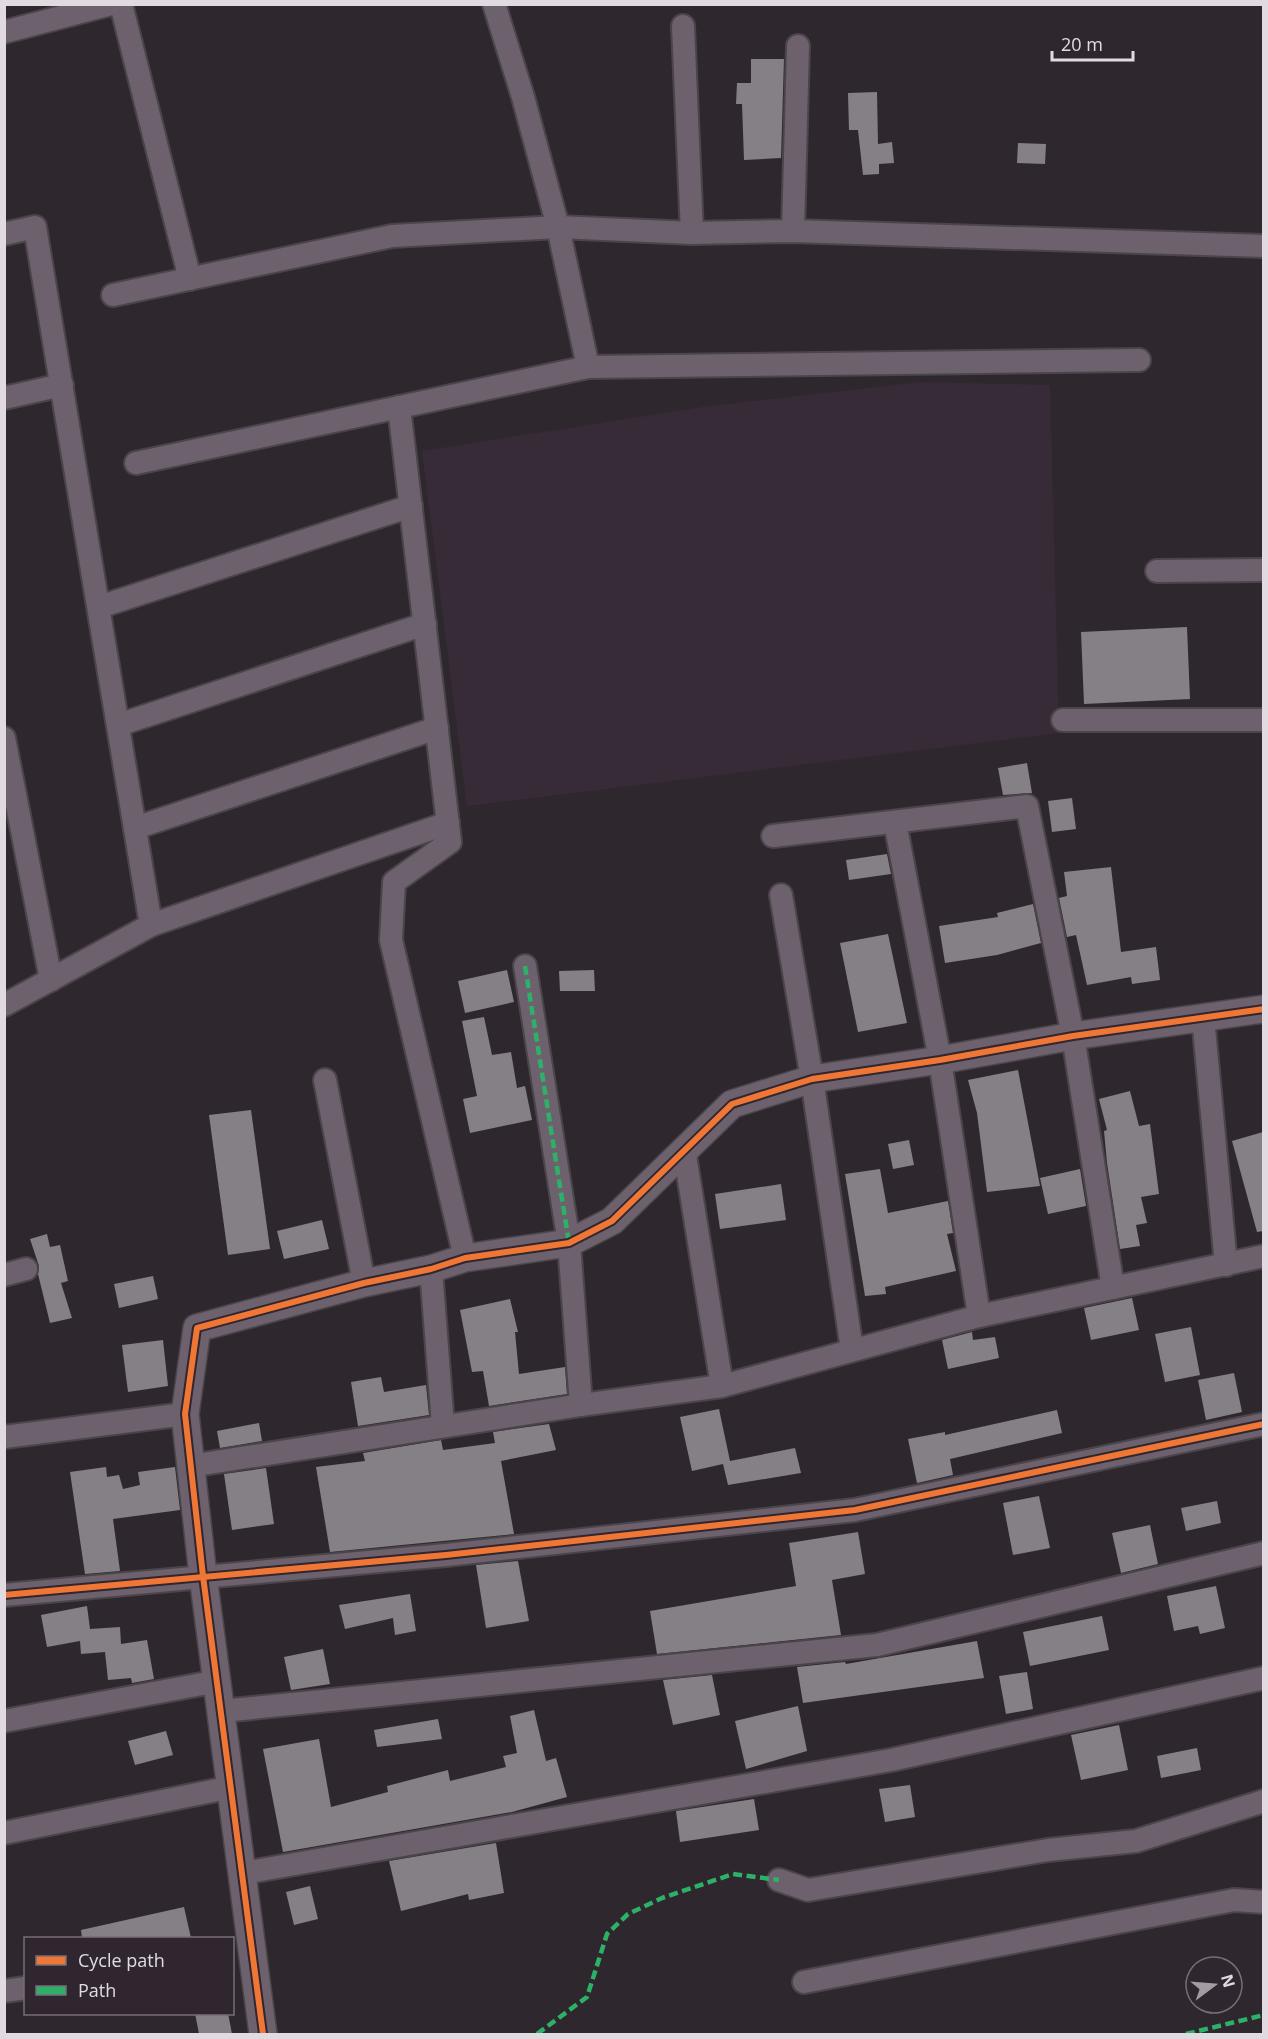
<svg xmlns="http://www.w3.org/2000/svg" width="1268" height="2039" font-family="'Open Sans',sans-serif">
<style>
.built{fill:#382b38}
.building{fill:#858085}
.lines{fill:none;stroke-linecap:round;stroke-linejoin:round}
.minor-casing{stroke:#4a454a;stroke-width:26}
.tertiary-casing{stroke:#4a454a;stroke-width:30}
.minor{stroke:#6c616c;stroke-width:22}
.tertiary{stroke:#6c616c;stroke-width:27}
.quiet{stroke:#2db169;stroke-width:4.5;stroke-dasharray:9 4.5;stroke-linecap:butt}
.cycleway-casing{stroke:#302630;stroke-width:10}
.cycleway{stroke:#f07635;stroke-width:6}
</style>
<rect width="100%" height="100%" fill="#2e282e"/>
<polygon class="built" points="921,382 1050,385 1059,733 467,806 422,451 703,407"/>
<g class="building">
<polygon points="751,59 784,59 781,158 744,160 742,104 736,104 737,83 751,83"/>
<polygon points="877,92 878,144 892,142 894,163 879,164 879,174 863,175 858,130 849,130 848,93"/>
<polygon points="1018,143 1046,144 1045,164 1017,163"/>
<polygon points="1187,627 1190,699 1084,704 1081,632"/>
<polygon points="1027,763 1032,793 1003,795 998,768"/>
<polygon points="1072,798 1076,829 1052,832 1048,801"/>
<polygon points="887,854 891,874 849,880 846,860"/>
<polygon points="1111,867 1121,952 1156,947 1160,980 1132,984 1131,977 1087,985 1076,935 1067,937 1059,898 1067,896 1064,872"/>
<polygon points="1033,904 1041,943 997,955 945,963 939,926 998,917 997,913"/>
<polygon points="888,934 907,1023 858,1032 840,943"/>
<polygon points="507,970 514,1002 465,1013 458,981"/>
<polygon points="594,970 595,991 560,991 559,971"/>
<polygon points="484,1017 492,1055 511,1052 517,1088 525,1086 532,1120 470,1133 463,1099 477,1096 462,1021"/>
<polygon points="1018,1070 1040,1186 987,1192 977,1113 968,1080"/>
<polygon points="1130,1091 1139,1126 1150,1124 1159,1194 1141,1197 1147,1223 1136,1225 1140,1246 1120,1249 1107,1163 1104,1131 1107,1130 1099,1099"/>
<polygon points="251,1110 270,1249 228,1255 209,1115"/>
<polygon points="1263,1132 1263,1231 1257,1232 1232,1141"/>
<polygon points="909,1140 914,1165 893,1169 888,1144"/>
<polygon points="880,1169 888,1213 948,1201 953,1233 947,1234 956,1271 885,1287 886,1294 865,1296 845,1174"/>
<polygon points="1080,1169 1086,1206 1048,1214 1040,1178"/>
<polygon points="781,1184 786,1220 720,1229 715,1194"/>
<polygon points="322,1220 329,1249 284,1259 277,1231"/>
<polygon points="47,1234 50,1247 60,1245 68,1281 61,1283 72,1318 50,1323 38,1274 39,1266 30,1239"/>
<polygon points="153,1276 158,1299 119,1308 114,1284"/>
<polygon points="1132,1298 1139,1330 1091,1340 1084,1308"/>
<polygon points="510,1299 518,1332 515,1332 519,1374 565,1367 567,1394 489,1406 483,1371 472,1372 460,1310"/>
<polygon points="1191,1327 1200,1375 1165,1382 1155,1334"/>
<polygon points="972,1332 973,1340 995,1337 999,1358 948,1369 942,1340"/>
<polygon points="163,1340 168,1386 128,1392 122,1345"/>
<polygon points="1234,1373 1242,1412 1206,1420 1198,1380"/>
<polygon points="381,1377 384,1392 426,1385 429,1415 358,1426 351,1382"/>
<polygon points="719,1409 730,1461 795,1448 801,1473 728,1485 723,1464 692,1471 680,1417"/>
<polygon points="1057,1410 1062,1433 950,1459 953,1475 917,1483 908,1439 945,1432 945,1435"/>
<polygon points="259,1423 262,1441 220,1448 217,1431"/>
<polygon points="549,1424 556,1450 501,1461 514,1534 330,1552 316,1467 365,1461 363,1453 441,1440 443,1450 495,1443 493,1432"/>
<polygon points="106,1467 107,1477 119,1475 123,1489 140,1485 138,1472 175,1467 180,1510 113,1519 120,1571 85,1574 70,1472"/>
<polygon points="266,1468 274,1524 232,1530 224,1474"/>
<polygon points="1039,1496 1050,1548 1013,1555 1003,1503"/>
<polygon points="1217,1501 1221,1523 1186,1531 1181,1508"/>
<polygon points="1150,1525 1158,1564 1121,1573 1112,1533"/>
<polygon points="858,1532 865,1574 832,1580 841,1635 657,1654 650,1611 796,1586 789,1543"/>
<polygon points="518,1561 529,1621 486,1628 476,1565"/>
<polygon points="1216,1586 1225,1628 1200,1634 1198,1626 1174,1631 1167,1596"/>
<polygon points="410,1594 416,1631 395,1635 393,1618 345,1629 339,1605"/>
<polygon points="87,1606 90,1629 120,1627 121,1644 147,1640 154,1679 132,1683 131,1678 108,1680 105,1652 81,1654 80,1641 47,1647 41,1615"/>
<polygon points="1102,1616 1109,1650 1030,1666 1023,1632"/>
<polygon points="977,1641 984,1678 803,1703 797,1667 845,1662 846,1664"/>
<polygon points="323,1649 330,1684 291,1690 284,1657"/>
<polygon points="1027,1672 1033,1709 1006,1714 999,1676"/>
<polygon points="712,1675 720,1715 673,1725 663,1680"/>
<polygon points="798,1706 807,1751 746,1769 735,1721"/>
<polygon points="534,1710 546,1761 556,1758 567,1797 512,1812 283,1852 263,1749 319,1739 331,1807 388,1792 387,1786 448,1770 450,1781 506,1767 503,1756 517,1753 510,1716"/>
<polygon points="438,1719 442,1739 377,1747 374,1730"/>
<polygon points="1119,1725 1128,1770 1081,1780 1071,1735"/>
<polygon points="166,1731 173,1755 135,1765 128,1741"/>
<polygon points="1197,1748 1201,1770 1161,1778 1157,1756"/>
<polygon points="910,1785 915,1817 885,1822 879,1789"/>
<polygon points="754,1799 759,1830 680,1842 676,1811"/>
<polygon points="496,1843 504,1893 469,1900 468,1894 401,1911 389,1861"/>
<polygon points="310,1886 318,1919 294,1925 286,1892"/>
<polygon points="184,1907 191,1938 82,1938 81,1930"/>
<polygon points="195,2013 228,2013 232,2034 199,2034"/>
</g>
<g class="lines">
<g class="minor-casing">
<g id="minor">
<polyline points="121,4 190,279"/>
<polyline points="494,4 523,97 558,227 588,367"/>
<polyline points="683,26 692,233"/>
<polyline points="4,32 111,4"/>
<polyline points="793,231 798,46"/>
<polyline points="4,234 35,227 151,925"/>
<polyline points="113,295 392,236 558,227 692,233 793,231 1264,246"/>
<polyline points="4,398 62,385"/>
<polyline points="399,407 450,842 394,882 391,940 465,1258"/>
<polyline points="136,463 588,367 1139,360"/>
<polyline points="1157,571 1264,570"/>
<polyline points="99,607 411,506"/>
<polyline points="1063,720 1264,720"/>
<polyline points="118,725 425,624"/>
<polyline points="4,738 51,980"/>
<polyline points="895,822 940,1060 979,1316"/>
<polyline points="135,828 437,728"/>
<polyline points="773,836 1027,806 1073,1036 1113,1288"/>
<polyline points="781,895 812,1079 852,1350"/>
<polyline points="525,966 569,1243 581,1405"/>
<polyline points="4,1005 151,925 448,823"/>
<polyline points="1203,1017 1226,1265"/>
<polyline points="325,1080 364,1283"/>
<polyline points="684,1149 722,1386"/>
<polyline points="431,1269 443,1426"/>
<polyline points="4,1275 26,1269"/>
<polyline points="4,1437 185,1414"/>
<polyline points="190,1466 581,1405 722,1386 979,1316 1264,1256"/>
<polyline points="4,1595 446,1555 855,1510 1264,1424"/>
<polyline points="222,1711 877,1645 1264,1553"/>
<polyline points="4,1721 218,1681"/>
<polyline points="4,1833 232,1787"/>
<polyline points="243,1873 891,1760 1264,1678"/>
<polyline points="779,1880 808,1890 1048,1850 1136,1841 1264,1801"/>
<polyline points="804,1982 1234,1900 1264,1902"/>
<polyline points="4,1991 26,1988"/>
</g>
</g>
<g class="tertiary-casing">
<polyline id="tertiary" points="263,2034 203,1576 185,1414 197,1328 364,1283 431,1269 465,1258 569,1243 612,1221 732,1104 812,1079 940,1060 1073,1036 1264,1009"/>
</g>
<use href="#minor" class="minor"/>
<use href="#tertiary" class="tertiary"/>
<g class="quiet">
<polyline points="525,966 569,1243"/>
<polyline points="537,2034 587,1997 607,1934 628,1914 662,1898 733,1874 779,1880"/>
<polyline points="1186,2034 1264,2015"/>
</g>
<g class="cycleway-casing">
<g id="cycleway">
<polyline points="4,1595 446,1555 855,1510 1264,1424"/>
<polyline points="263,2034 203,1576 185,1414 197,1328 364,1283 431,1269 465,1258 569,1243 612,1221 732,1104 812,1079 940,1060 1073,1036 1264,1009"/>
</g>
</g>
<use href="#cycleway" class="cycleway"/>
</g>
<rect width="1268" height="2039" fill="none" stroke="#e1dae1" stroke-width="12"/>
<rect x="24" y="1937" width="210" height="78" fill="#302630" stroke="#776e77" stroke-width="1.5"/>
<rect x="36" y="1956" width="30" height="9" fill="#f07635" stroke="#776e77" stroke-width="1.5"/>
<text x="78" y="1967" font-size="18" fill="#e1dae1">Cycle path</text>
<rect x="36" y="1986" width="30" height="9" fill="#2db169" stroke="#776e77" stroke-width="1.5"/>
<text x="78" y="1997" font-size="18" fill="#e1dae1">Path</text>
<g transform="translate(1214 1985) rotate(74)"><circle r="28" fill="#302630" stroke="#776e77" stroke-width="1.5"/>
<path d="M0-4.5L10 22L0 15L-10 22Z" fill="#a29ca2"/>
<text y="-9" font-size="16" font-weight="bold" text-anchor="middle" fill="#e1dae1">N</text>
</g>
<path d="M1052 51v9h81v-9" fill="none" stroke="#e1dae1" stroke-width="3"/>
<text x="1061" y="51" font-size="18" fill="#e1dae1" stroke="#302630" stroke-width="4.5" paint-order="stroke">20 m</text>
</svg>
